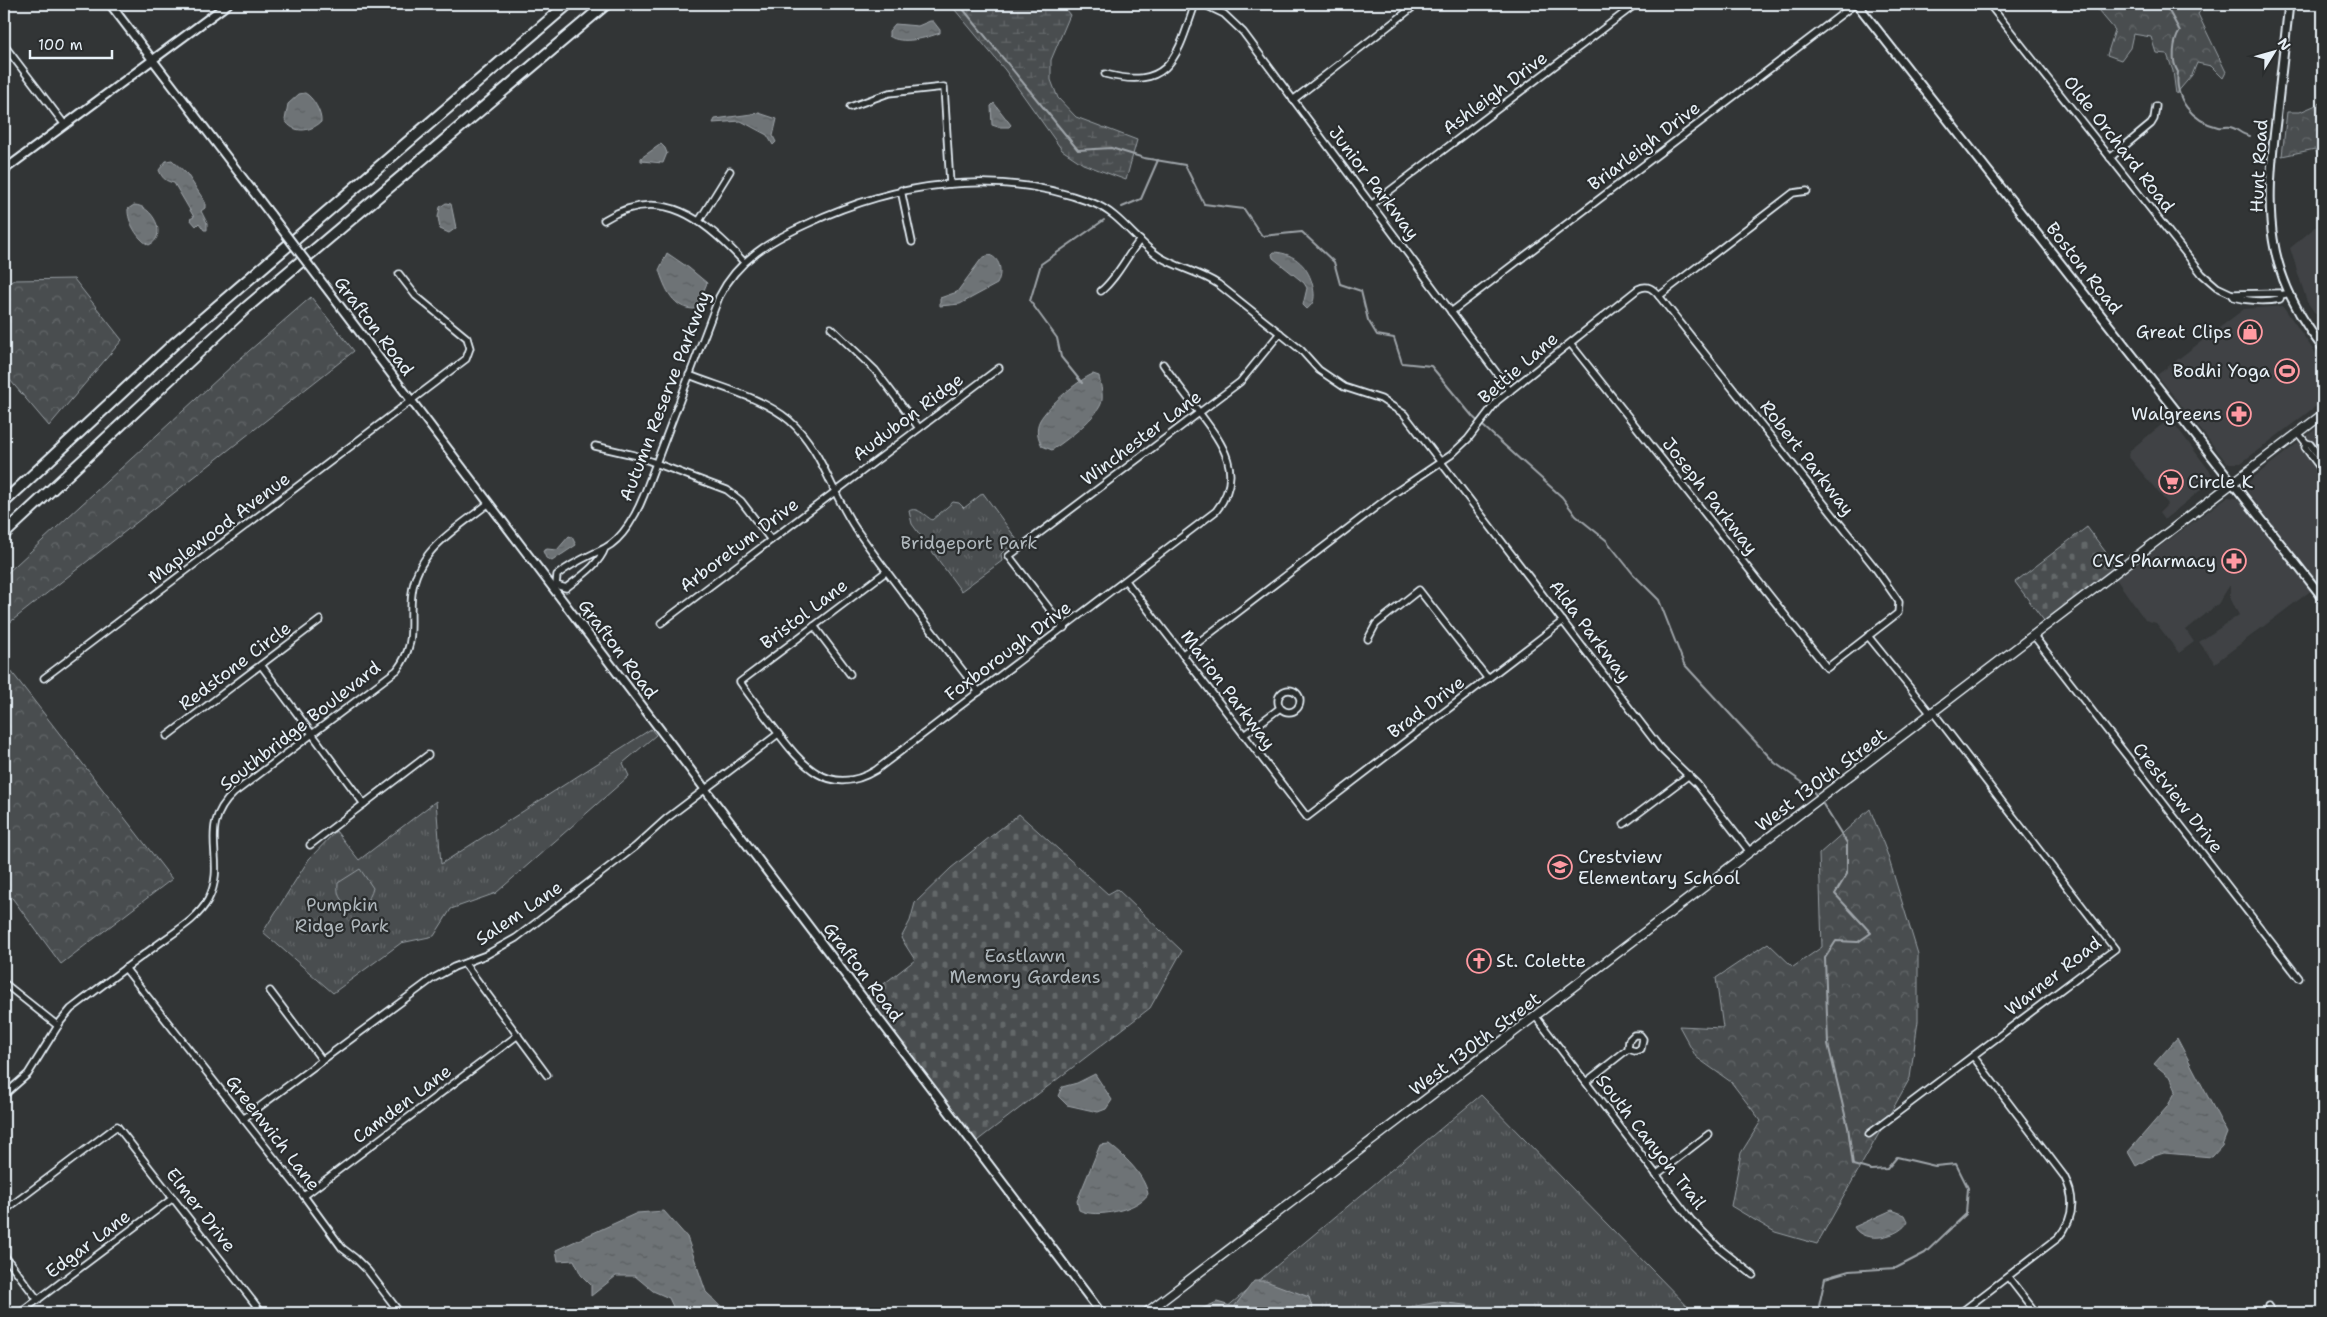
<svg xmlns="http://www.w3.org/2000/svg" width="2327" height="1317" font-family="'Shantell Sans',sans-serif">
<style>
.built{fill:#3f4244}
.grass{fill:url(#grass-tufts);stroke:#989fa4}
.forest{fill:url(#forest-crowns);stroke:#989fa4}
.wetland{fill:url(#wetland-marsh);stroke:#989fa4}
.cemetery{fill:url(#cemetery-stones);stroke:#989fa4}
.pitch{fill:#494d4f;stroke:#989fa4}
.water{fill:url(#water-ripples);stroke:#9fa5aa}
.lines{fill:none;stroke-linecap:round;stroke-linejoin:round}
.stream{stroke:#9fa5aa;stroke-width:2}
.minor-casing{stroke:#e8f1f8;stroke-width:9}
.tertiary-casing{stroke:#e8f1f8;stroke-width:11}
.secondary-casing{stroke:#e8f1f8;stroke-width:11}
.motorway-casing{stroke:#e8f1f8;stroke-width:14}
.minor{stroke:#2a2d2e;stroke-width:5.5}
.tertiary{stroke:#2a2d2e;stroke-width:7}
.secondary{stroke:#2a2d2e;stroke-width:8}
.motorway{stroke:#2a2d2e;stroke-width:10}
.tertiary-bridge-casing{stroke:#e8f1f8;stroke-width:11;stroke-linecap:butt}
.tertiary-bridge{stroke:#2a2d2e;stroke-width:7}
.labels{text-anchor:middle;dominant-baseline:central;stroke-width:4.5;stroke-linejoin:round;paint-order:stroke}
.street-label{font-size:18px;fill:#e8f1f8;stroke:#2a2d2e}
.poi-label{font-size:18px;fill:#e8f1f8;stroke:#2a2d2e;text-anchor:end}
.park-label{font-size:18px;fill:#b0b8bd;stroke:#2a2d2e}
</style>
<defs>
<pattern id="grass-tufts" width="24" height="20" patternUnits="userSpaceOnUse" patternTransform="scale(1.25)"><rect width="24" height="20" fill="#494d4f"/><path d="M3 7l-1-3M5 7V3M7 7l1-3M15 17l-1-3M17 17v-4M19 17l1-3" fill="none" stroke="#636769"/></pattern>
<pattern id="forest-crowns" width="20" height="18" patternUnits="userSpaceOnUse" patternTransform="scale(1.25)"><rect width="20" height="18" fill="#494d4f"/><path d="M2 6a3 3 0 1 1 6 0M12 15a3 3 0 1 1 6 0" fill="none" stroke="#636769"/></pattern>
<pattern id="wetland-marsh" width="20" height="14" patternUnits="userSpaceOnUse" patternTransform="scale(1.25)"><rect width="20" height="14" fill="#494d4f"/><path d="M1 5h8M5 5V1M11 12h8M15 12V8" fill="none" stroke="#636769"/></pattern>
<pattern id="cemetery-stones" width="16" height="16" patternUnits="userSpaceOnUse" patternTransform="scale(1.25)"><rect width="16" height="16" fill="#494d4f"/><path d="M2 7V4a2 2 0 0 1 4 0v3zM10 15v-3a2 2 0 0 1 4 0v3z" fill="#636769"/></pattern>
<pattern id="water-ripples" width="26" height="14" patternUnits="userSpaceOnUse" patternTransform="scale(1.25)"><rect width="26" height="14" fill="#6e7376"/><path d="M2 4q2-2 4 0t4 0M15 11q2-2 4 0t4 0" fill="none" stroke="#5a5e60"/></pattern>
</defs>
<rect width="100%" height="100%" fill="#323536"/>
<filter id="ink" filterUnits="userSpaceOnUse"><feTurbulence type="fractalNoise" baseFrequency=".02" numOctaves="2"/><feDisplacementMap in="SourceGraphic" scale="10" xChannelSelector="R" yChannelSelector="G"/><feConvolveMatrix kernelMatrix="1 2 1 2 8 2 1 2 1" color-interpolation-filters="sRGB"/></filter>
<g filter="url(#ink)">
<g class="built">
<polygon points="2323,221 2323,324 2307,302 2290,248"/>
<polygon points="2283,306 2323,364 2323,401 2241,463 2227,463 2157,375 2244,309"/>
<polygon points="2170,418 2212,474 2213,480 2164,520 2159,513 2168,504 2128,456 2129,451"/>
<polygon points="2323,423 2323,593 2248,492 2248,483 2254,477"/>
<polygon points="2227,497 2236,498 2243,504 2312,590 2215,663 2199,642 2239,615 2230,598 2230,585 2218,604 2186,630 2194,642 2179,653 2156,623 2145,620 2116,579"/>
</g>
<g class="grass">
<path d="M983,493L1020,544L1006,549L1001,554L1002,561L961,591L912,524L909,511C917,506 925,516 932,520L953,502L959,503L964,508Z"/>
<polygon points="651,729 656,735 623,763 629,776 496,893 451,909 434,936 401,943 333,993 263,932 309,859 336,831 359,860 436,801 441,864"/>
<polygon points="1481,1095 1694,1313 1220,1313"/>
</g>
<g class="forest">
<polygon points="2093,4 2206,4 2198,14 2226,72 2223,78 2211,66 2197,63 2192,75 2176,94 2173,71 2167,54 2156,53 2151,37 2133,34 2130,48 2121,60 2107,55 2115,30"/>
<polygon points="2323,102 2323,171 2315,149 2282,156 2287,112 2300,112"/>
<polygon points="74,279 122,340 49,426 4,373 4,286 14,280"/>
<polygon points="311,297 354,351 4,627 4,576 234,364"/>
<polygon points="4,662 172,879 61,964 4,887"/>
<polygon points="1870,809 1887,853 1918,954 1918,1021 1910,1078 1817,1244 1775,1232 1731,1206 1741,1153 1761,1121 1731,1082 1696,1057 1679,1026 1723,1028 1716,978 1768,943 1793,967 1822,947 1819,854"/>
</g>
<polygon class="wetland" points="950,4 1061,4 1070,15 1051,60 1051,80 1058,98 1076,117 1137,140 1126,180 1083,164 1062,150 1005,70"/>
<g class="cemetery">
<polygon points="2087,527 2116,566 2045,622 2015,582"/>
<polygon points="1019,814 1108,894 1117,889 1182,951 1150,1008 973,1144 864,999 915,960 901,938 910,921 915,903 951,868"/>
</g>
<path class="pitch" d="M360,869L373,888C370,901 363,905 350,906C339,900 337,895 338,883Z"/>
<g class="water">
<path d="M930,21H933L940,30V33C926,38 902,45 889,36V31L895,24L918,26Z"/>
<path d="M305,93C313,97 322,113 321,122C310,132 293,134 285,120L288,104L299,94Z"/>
<polygon points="994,103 1011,125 1009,127 998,127 992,125 991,106"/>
<polygon points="759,113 777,119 773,136 776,142 773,145 767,135 741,121 713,123 715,119"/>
<polygon points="661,144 665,148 667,153 663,163 641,161 641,158"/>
<path d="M172,160L187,174L205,202V208L201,211L207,223V230H204L199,223L196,226L190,219L194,217L174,183C165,181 162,178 159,170L166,161Z"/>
<polygon points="446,203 451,204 456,228 449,233 440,229 438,217 440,207"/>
<path d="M134,205C152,205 169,236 149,245C138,240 127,221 128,209Z"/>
<path d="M1274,252C1295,253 1309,267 1313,287C1315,296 1315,303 1307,309L1303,305L1307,288L1304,283L1273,258L1272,254Z"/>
<path d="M667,253L689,268L707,283L696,309C673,310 665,288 659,270Z"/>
<path d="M989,255C1002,259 1002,274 997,284L960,304L940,306V298L957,292L982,258Z"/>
<path d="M1093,374L1099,376C1100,383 1103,392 1102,400C1101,415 1064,442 1052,450L1042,446C1038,438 1035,429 1040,420C1048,406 1078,380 1093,374Z"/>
<polygon points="569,536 572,537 576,545 552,561 546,558 543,551 547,549 557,550"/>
<polygon points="2177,1038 2227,1133 2222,1146 2212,1157 2164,1153 2151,1157 2136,1166 2128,1152 2167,1107 2176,1091 2171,1078 2154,1064"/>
<polygon points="1095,1074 1112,1100 1106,1109 1098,1112 1067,1105 1058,1096 1062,1087 1077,1083"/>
<path d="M1109,1144C1124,1156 1144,1174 1148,1194C1138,1210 1095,1219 1079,1210L1077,1201L1100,1145Z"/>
<path d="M1892,1210L1905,1215L1908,1221C1901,1237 1864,1245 1854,1227Z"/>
<polygon points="664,1211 687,1237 706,1292 728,1313 676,1313 669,1298 653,1291 635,1276 616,1276 591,1296 591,1285 581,1275 574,1260 558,1261 556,1250 637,1213"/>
<polygon points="1254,1281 1266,1281 1309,1297 1314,1313 1265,1313 1262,1311 1256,1313 1199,1313 1199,1310 1217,1302 1234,1307"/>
<polygon points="1438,1302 1474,1306 1481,1313 1398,1313 1405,1308"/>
</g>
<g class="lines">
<g class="stream">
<polyline points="959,4 1078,150 1111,148 1144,158 1185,165 1204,204 1244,209 1262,236 1302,232 1334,262 1340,284 1361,291 1368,320 1377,335 1394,338 1402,363 1431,366 1473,417 1562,497 1576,516 1606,540 1634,575 1659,600 1684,664 1775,763 1809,787 1818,797"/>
<path d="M2165,4L2180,31C2173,41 2171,62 2178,72C2174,99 2192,121 2218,127C2222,128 2226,126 2230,127C2237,128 2241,135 2250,136"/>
<polyline points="1122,207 1141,199 1158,160"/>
<polyline points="1082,383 1061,357 1057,338 1030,301 1041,264 1104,220"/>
<polyline points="1821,801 1847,843 1847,874 1835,894 1871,933 1858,942 1836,941 1825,958 1828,1044 1848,1127 1853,1165 1871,1170 1887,1169 1897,1157 1935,1166 1956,1164 1968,1188 1966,1214 1925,1253 1896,1268 1849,1271 1825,1278 1819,1306 1823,1313"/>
</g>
<g class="minor-casing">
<g id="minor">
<polyline points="1203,4 1224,14 1243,32 1510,391"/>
<polyline points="1989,4 2202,274 2217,287 2232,294"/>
<polyline points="4,45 65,125"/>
<path d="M1105,74C1171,91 1177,56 1195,4"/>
<polyline points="1293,100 1417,4"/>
<polyline points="850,107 889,93 944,87 950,184"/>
<polyline points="2110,158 2151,124 2154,119 2156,106"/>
<polyline points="901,190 912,242"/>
<polyline points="1371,205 1636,4"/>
<path d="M604,220C662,184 705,220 744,262"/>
<polyline points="699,221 730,171"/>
<path d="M1101,291C1117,278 1126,257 1140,240"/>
<path d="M2281,295L2280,299C2266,302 2248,301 2234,297L2232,294L2279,293L2281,295L2290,293"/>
<polyline points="1659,296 1793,193 1807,191"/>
<polyline points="1451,312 1855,4"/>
<polyline points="831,328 875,370 919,428"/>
<path d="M689,375C722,388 761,397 789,420C823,450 831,493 856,529C895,585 938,638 979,692"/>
<polyline points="2299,434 2306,443 2310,444 2323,462"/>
<polyline points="2306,443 2305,447 2319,466 2323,465"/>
<polyline points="595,446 634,455 727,490 741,501 771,540"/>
<path d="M605,548C599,565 580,577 566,588L556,585L557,575C573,562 587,557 605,548C623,539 637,513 644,495L719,297C738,259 770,241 807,224C896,182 999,167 1093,203C1121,214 1135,241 1160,257C1178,268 1200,272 1218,284L1301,350L1319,370L1344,387L1381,399L1404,414L1660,748L1697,784L1750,852"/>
<path d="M887,571L740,682C751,698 763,713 775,729C801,764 829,799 876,770L1216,511C1246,473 1222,443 1198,411C1186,395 1174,380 1163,364"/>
<polyline points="1126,581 1307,817 1563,621"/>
<polyline points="661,623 999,368"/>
<polyline points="814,626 850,674"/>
<polyline points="1064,628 1009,556 1240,382 1280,333"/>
<polyline points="1868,636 1931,714"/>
<polyline points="2034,636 2299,978"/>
<polyline points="1368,639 1376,624 1419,590 1488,679"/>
<path d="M1183,654L1393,494L1451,455L1468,439L1497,401L1638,289C1648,284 1653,289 1659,296L1876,569L1899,602L1898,613L1827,668L1570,343"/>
<polyline points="261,665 364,804"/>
<polyline points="44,678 466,359 470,348 467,338 416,296 399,274"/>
<circle cx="1289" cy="701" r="11"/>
<polyline points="1244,735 1280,708"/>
<polyline points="167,736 320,620"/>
<polyline points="1624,824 1689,775"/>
<polyline points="310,845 428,755"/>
<polyline points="465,964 547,1075"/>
<polyline points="125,968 304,1196 342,1248 355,1258 368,1271 400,1313"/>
<polyline points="4,983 58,1026"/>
<polyline points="270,991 322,1060"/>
<polyline points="1536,1017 1691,1220 1719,1248 1753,1275"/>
<polyline points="1586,1082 1628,1049 1635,1051 1641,1049 1643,1039 1640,1035 1634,1035 1629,1040 1628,1049"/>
<path d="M4,1095L28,1074L61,1021L71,1009C100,987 128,966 157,945C174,932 197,920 208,900C229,860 195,829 234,793L397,670C418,642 408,624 412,593C417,549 458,528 489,503"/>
<polyline points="243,1119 432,979 454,967 486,955 516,938 635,847 666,819 778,734"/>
<polyline points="1869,1134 2115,949 1933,712"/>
<polyline points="1656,1175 1709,1134"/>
<polyline points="304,1196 518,1035"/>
<polyline points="4,1211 117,1126 262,1313"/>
<polyline points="4,1255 38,1300"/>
<polyline points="2008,1277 2036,1313"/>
<polyline points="2268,1306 2273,1313"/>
<polyline points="20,1313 173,1198"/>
<path d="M1960,1313L2058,1238C2074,1219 2076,1198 2064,1176L1973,1056"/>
</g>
</g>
<g class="tertiary-casing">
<g id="tertiary">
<polyline points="110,4 271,215"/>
<polyline points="1857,4 2323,598"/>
<path d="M2289,4C2285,43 2280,82 2276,121C2265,211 2264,273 2323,348"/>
<polyline points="4,170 228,4"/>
<polyline points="324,285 1101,1313"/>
</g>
</g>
<g class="secondary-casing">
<polyline id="secondary" points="1146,1313 2323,414"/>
</g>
<g class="motorway-casing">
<g id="motorway">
<polyline points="4,502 176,342 568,4"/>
<polyline points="4,534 247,307 606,4"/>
</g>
</g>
<use href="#minor" class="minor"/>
<use href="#tertiary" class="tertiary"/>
<use href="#secondary" class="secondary"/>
<use href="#motorway" class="motorway"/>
<g class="tertiary-bridge-casing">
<polyline id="tertiary-bridge" points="271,215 324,285"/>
</g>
<use href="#tertiary-bridge" class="tertiary-bridge"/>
</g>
</g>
<defs>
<g id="shop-ring" transform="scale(1.25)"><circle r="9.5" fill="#2a2d2e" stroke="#ff9aa2" stroke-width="1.5"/><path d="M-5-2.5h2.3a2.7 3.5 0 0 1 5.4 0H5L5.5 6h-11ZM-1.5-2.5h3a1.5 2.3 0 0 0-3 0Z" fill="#ff9aa2"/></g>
<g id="stadium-ring" transform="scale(1.25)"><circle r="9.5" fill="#2a2d2e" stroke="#ff9aa2" stroke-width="1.5"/><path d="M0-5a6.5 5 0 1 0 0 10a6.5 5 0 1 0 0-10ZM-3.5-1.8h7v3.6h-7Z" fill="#ff9aa2"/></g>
<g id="pharmacy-ring" transform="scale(1.25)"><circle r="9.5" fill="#2a2d2e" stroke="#ff9aa2" stroke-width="1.5"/><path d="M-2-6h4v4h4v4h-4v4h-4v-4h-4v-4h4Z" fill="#ff9aa2"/></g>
<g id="supermarket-ring" transform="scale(1.25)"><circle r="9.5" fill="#2a2d2e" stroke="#ff9aa2" stroke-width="1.5"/><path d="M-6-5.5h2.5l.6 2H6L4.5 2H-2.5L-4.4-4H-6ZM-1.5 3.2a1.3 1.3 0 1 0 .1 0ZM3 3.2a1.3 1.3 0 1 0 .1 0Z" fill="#ff9aa2"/></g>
<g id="school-ring" transform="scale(1.25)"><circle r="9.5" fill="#2a2d2e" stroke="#ff9aa2" stroke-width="1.5"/><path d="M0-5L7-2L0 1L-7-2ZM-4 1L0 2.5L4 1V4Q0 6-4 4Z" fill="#ff9aa2"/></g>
<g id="church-ring" transform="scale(1.25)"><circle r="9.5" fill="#2a2d2e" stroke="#ff9aa2" stroke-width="1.5"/><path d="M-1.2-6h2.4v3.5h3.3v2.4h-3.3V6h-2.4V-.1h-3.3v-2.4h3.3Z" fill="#ff9aa2"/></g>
</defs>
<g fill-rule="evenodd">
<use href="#shop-ring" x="2250" y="332"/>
<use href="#stadium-ring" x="2287" y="371"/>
<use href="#pharmacy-ring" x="2239" y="414"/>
<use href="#supermarket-ring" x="2171" y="482"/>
<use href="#pharmacy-ring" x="2234" y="561"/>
<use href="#school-ring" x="1560" y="867"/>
<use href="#church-ring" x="1479" y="961"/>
</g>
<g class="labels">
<g class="street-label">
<text transform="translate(1495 93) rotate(-37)">Ashleigh Drive</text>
<text transform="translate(2119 144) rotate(52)">Olde Orchard Road</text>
<text transform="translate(1644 146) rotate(-37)">Briarleigh Drive</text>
<text transform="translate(2259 166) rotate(-87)">Hunt Road</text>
<text transform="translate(1374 183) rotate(53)">Junior Parkway</text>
<text transform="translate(2084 268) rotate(52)">Boston Road</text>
<text transform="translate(374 326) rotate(53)">Grafton Road</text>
<text transform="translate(1518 368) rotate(-41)">Bettie Lane</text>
<text transform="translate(665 396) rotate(-69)">Autumn Reserve Parkway</text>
<text transform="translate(908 417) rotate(-37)">Audubon Ridge</text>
<text transform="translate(1141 438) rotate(-37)">Winchester Lane</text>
<text transform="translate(1807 458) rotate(52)">Robert Parkway</text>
<text transform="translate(1710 496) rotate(52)">Joseph Parkway</text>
<text transform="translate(219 528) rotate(-37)">Maplewood Avenue</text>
<text transform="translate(739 545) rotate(-37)">Arboretum Drive</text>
<text transform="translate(804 614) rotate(-37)">Bristol Lane</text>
<text transform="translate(1590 631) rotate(53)">Alda Parkway</text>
<text transform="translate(618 649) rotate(53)">Grafton Road</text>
<text transform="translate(1008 651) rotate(-37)">Foxborough Drive</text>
<text transform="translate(235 666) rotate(-37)">Redstone Circle</text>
<text transform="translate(1228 690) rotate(53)">Marion Parkway</text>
<text transform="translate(1426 707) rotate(-37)">Brad Drive</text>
<text transform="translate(300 726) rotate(-38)">Southbridge Boulevard</text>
<text transform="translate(1821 780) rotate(-37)">West 130th Street</text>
<text transform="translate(2178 798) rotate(52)">Crestview Drive</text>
<text transform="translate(519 913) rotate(-34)">Salem Lane</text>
<text transform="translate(863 972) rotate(53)">Grafton Road</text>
<text transform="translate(2053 976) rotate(-38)">Warner Road</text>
<text transform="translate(1475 1044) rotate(-37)">West 130th Street</text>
<text transform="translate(402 1104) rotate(-37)">Camden Lane</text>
<text transform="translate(273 1133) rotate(52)">Greenwich Lane</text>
<text transform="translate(1651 1142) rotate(52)">South Canyon Trail</text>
<text transform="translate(201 1210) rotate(52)">Elmer Drive</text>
<text transform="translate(88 1244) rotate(-37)">Edgar Lane</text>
</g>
<g class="poi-label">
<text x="2232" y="332">Great Clips</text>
<text x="2270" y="371">Bodhi Yoga</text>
<text x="2222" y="414">Walgreens</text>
<text x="2188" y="482" text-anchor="start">Circle K</text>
<text x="2216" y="561">CVS Pharmacy</text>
<text x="1578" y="857" text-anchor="start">Crestview<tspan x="1578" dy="21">Elementary School</tspan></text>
<text x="1496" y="961" text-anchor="start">St. Colette</text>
</g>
<g class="park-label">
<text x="969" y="543">Bridgeport Park</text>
<text x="342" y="905">Pumpkin<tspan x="342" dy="21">Ridge Park</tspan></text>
<text x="1025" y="956">Eastlawn<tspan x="1025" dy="21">Memory Gardens</tspan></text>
</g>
</g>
<rect width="2327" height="1317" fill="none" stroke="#2a2d2e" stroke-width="20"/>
<rect x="10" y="10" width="2307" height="1297" fill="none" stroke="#e8f1f8" stroke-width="2" filter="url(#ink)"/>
<g transform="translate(2274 52) rotate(53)" stroke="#2a2d2e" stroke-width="4" paint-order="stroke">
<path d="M0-4L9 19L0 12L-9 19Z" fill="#e8f1f8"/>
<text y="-8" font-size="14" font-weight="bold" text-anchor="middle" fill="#e8f1f8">N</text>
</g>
<path d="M30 50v8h82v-8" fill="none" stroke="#e8f1f8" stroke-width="2.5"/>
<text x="38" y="50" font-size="15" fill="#e8f1f8" stroke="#2a2d2e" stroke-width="4" paint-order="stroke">100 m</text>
</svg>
